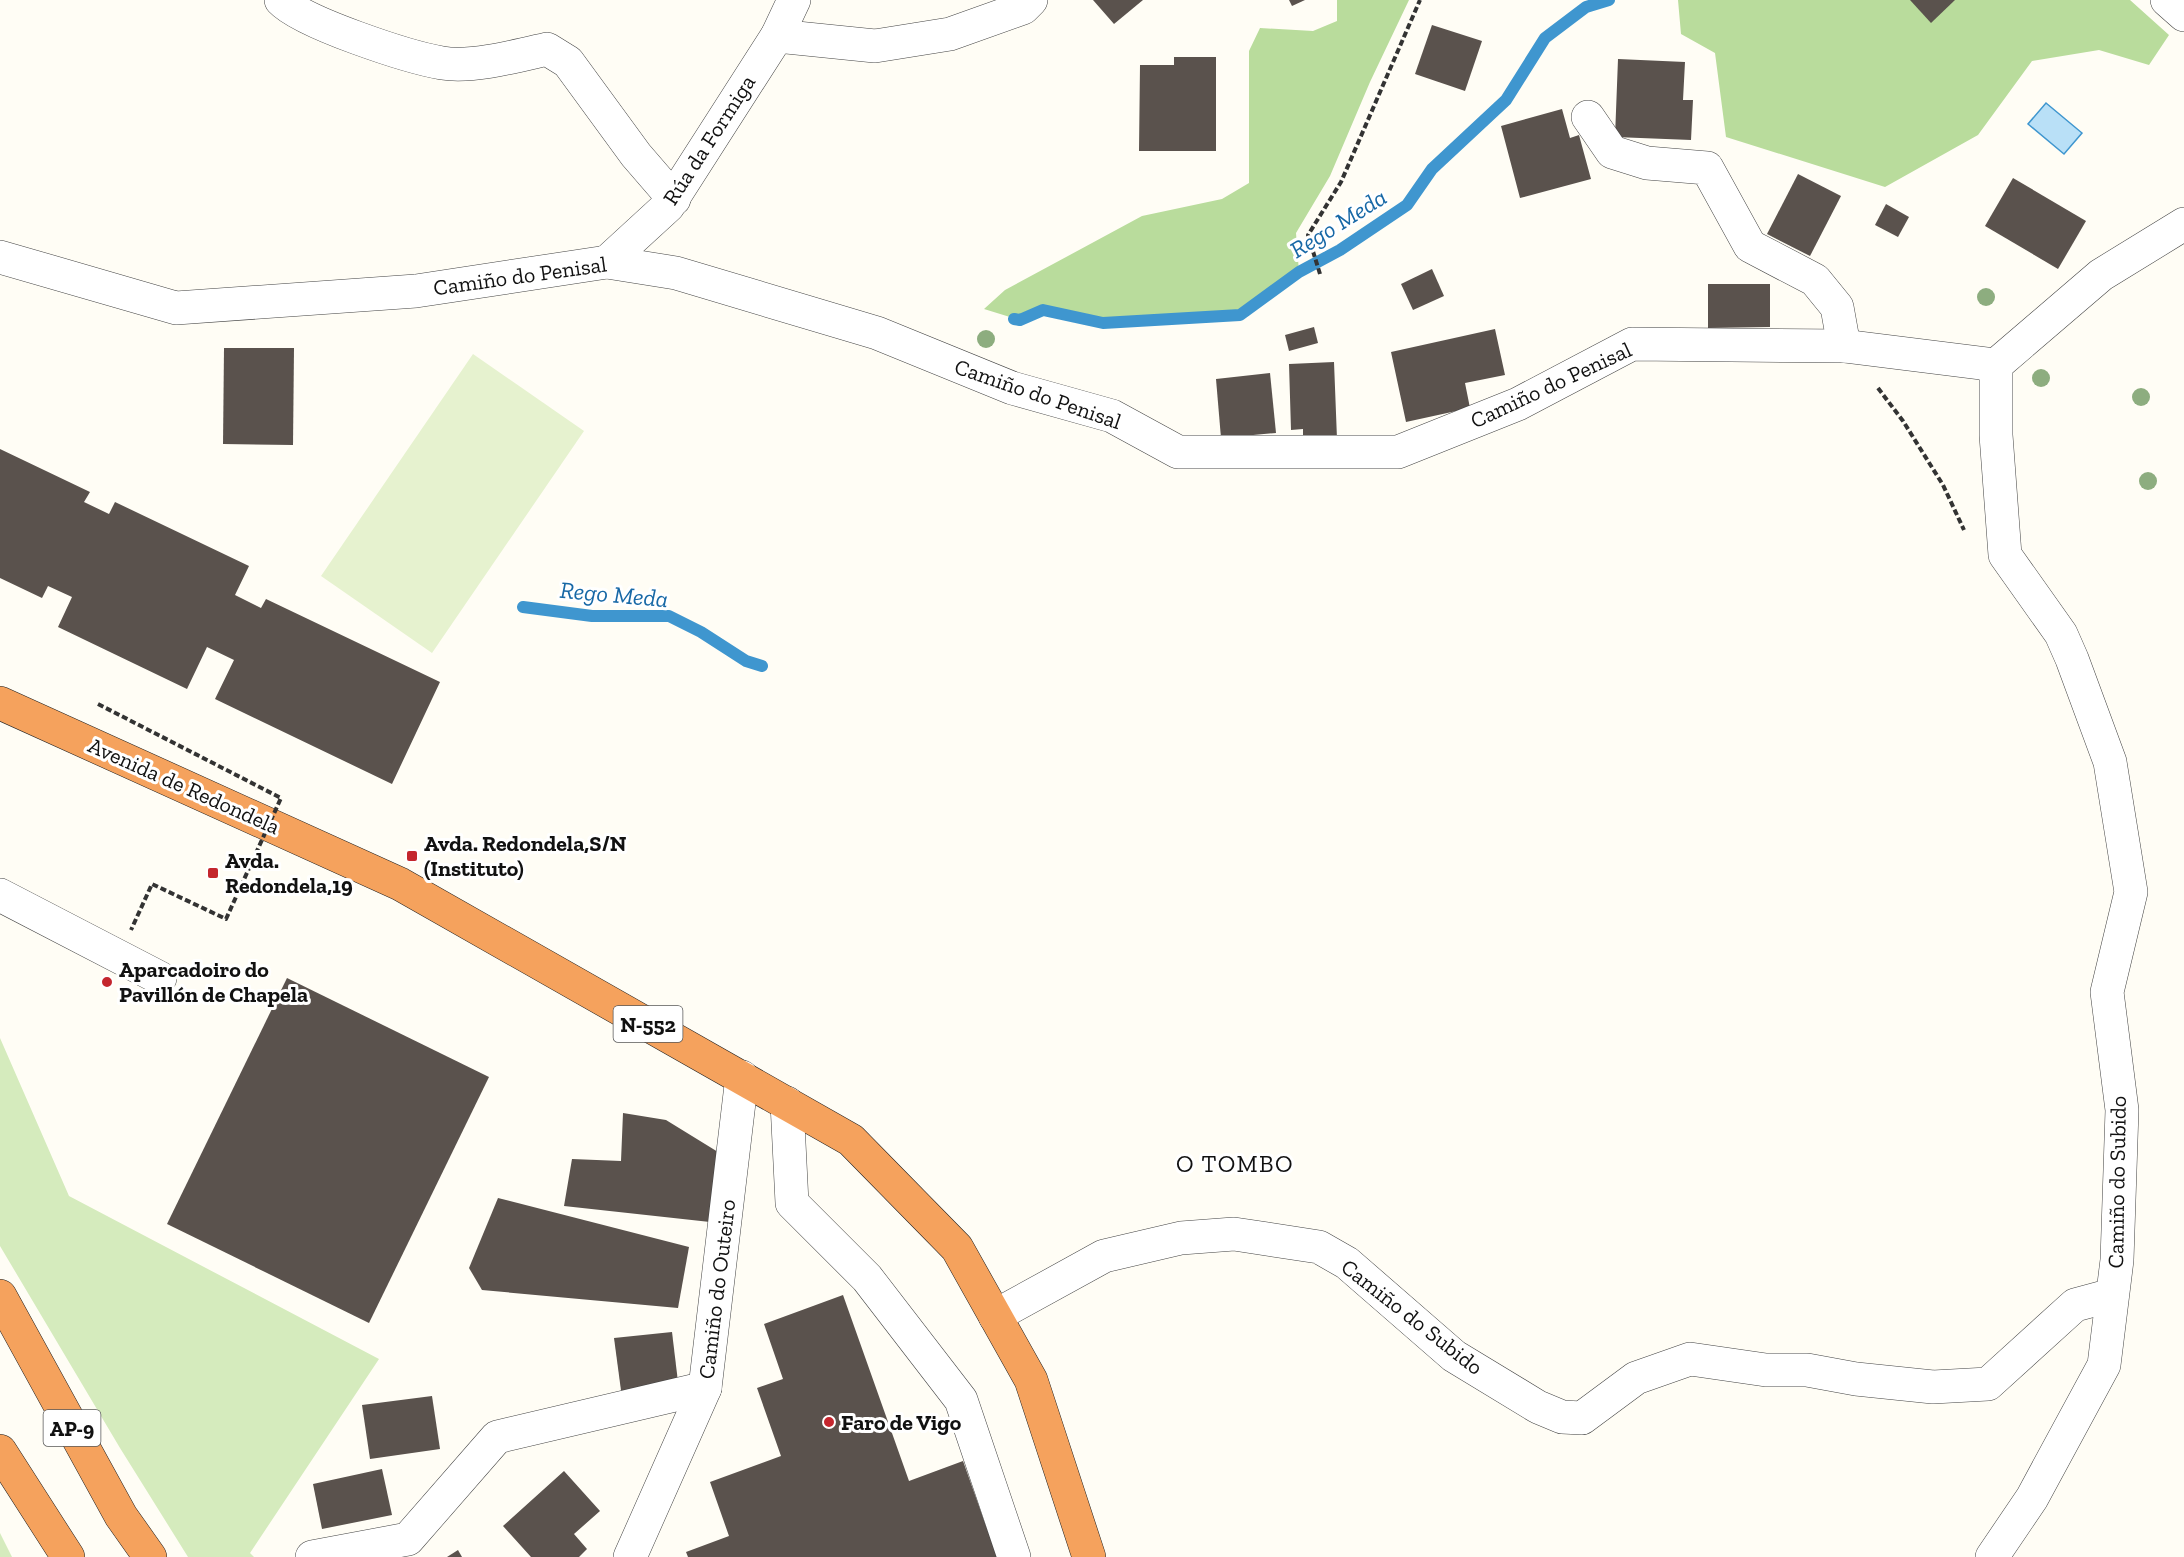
<svg xmlns="http://www.w3.org/2000/svg" width="2184" height="1557" font-family="'Zilla Slab',serif">
<style>
.green{fill:#d5ebbd}
.forest{fill:#b9dc9c}
.pitch{fill:#e6f2cf}
.water{fill:#b9e0f7;stroke:#3f96cf;stroke-width:1.5}
.lines{fill:none;stroke-linecap:round;stroke-linejoin:round}
.stream{stroke:#3f96cf;stroke-width:12}
.building{fill:#5a524d}
.minor-casing{stroke:#444;stroke-width:34}
.highway-casing{stroke:#222;stroke-width:34}
.path{stroke:#333;stroke-width:4;stroke-dasharray:6 3;stroke-linecap:butt}
.minor{stroke:#fff;stroke-width:33}
.highway{stroke:#f5a25d;stroke-width:33}
.path-bridge{stroke:#333;stroke-width:4;stroke-dasharray:6 3;stroke-linecap:butt}
.tree{fill:#8dad7f}
.poi-dot{fill:#c4262e;stroke:#fff;stroke-width:2}
.labels{text-anchor:middle;dominant-baseline:central;stroke-width:6;stroke-linejoin:round;paint-order:stroke}
.shield{fill:#fff;stroke:#585858;stroke-width:1.5}
.shield-label{font-size:21px;font-weight:bold;fill:#111}
.street-label{font-size:22px;fill:#111;stroke:#fff}
.poi-label{font-size:22px;font-weight:bold;fill:#111;stroke:#fff;text-anchor:start}
.water-label{font-size:24px;font-style:italic;fill:#1768a6;stroke:#fff}
.neighbourhood-label{font-size:24px;letter-spacing:1.5px;fill:#111;stroke:#fff}
</style>
<rect width="100%" height="100%" fill="#fffdf5"/>
<g class="green">
<polygon points="0,1038 69,1196 379,1359 250,1553 254,1557 188,1557 120,1448 0,1246"/>
<polygon points="0,1533 12,1557 0,1557"/>
</g>
<g class="forest">
<polygon points="1337,0 1409,0 1370,82 1330,176 1296,233 1299,272 1240,315 1103,323 1043,310 1020,320 984,309 1005,290 1142,216 1222,199 1249,183 1249,51 1260,28 1313,31 1337,21"/>
<polygon points="1678,0 2130,0 2169,35 2149,65 2099,50 2032,61 1978,135 1885,187 1726,137 1715,53 1681,34"/>
</g>
<polygon class="pitch" points="473,354 584,431 432,653 321,576"/>
<polygon class="water" points="2046,103 2082,133 2064,154 2028,124"/>
<g class="lines">
<g class="stream">
<polyline points="1014,319 1020,320 1043,310 1103,323 1240,315 1299,272 1340,250 1407,205 1432,169 1506,100 1545,38 1586,7 1609,0"/>
<polyline points="523,607 592,616 669,616 701,632 746,661 762,666"/>
</g>
</g>
<g class="building">
<polygon points="1093,0 1143,0 1114,24"/>
<polygon points="1289,0 1305,0 1292,6"/>
<polygon points="1910,0 1955,0 1931,23"/>
<polygon points="1432,25 1482,41 1465,91 1415,74"/>
<polygon points="1174,57 1216,57 1216,151 1139,151 1140,65 1174,65"/>
<polygon points="1618,59 1685,62 1683,100 1693,100 1691,140 1615,137"/>
<polygon points="1562,109 1570,138 1579,135 1591,179 1520,198 1501,126"/>
<polygon points="1798,174 1841,196 1810,256 1767,234"/>
<polygon points="2013,178 2086,221 2058,269 1985,226"/>
<polygon points="1886,204 1909,217 1898,237 1875,225"/>
<polygon points="1432,269 1444,296 1413,310 1401,284"/>
<polygon points="1708,284 1770,284 1770,327 1708,328"/>
<polygon points="1314,327 1318,343 1289,351 1285,335"/>
<polygon points="1495,329 1505,375 1465,383 1470,408 1406,422 1391,352"/>
<polygon points="224,348 294,348 293,445 223,444"/>
<polygon points="1334,362 1337,439 1303,440 1303,429 1291,430 1289,364"/>
<polygon points="1270,373 1276,433 1221,438 1216,379"/>
<polygon points="0,449 90,492 84,502 109,514 115,502 249,566 235,595 261,608 266,599 440,682 392,784 215,699 234,660 207,647 187,689 58,627 72,597 48,586 42,598 0,578"/>
<polygon points="287,978 489,1077 369,1323 167,1224"/>
<polygon points="623,1113 666,1120 718,1152 710,1222 564,1206 572,1159 621,1161"/>
<polygon points="498,1198 689,1247 678,1308 482,1290 469,1268"/>
<polygon points="843,1295 909,1481 963,1461 997,1557 688,1557 686,1552 729,1536 710,1482 781,1456 757,1388 783,1379 764,1324"/>
<polygon points="672,1332 678,1382 622,1398 614,1338"/>
<polygon points="432,1396 440,1449 370,1459 362,1405"/>
<polygon points="382,1469 392,1515 322,1529 313,1484"/>
<polygon points="564,1471 600,1511 574,1534 587,1549 579,1557 531,1557 503,1526"/>
<polygon points="458,1550 462,1557 447,1557"/>
</g>
<g class="lines">
<g class="minor-casing">
<g id="minor">
<path d="M281,0C303,23 408,57 442,63C472,68 517,56 547,49L568,62L636,155L674,199"/>
<polyline points="2167,0 2184,15"/>
<polyline points="777,36 875,46 950,34 1023,8 1031,0"/>
<polyline points="1588,117 1612,152 1647,163 1707,168 1750,246 1815,280 1837,307 1844,346"/>
<polyline points="0,257 176,308 416,291 607,262 676,273 877,333 1012,388 1112,416 1178,452 1398,452 1518,404 1632,344 1844,346 1996,365"/>
<polyline points="607,262 668,206 777,36 794,0"/>
<polyline points="0,895 160,978"/>
<polyline points="787,1103 792,1203 867,1278 961,1400 1014,1557"/>
<polyline points="995,1316 1104,1256 1181,1238 1234,1234 1319,1247 1347,1263 1454,1356 1538,1407 1562,1417 1582,1418 1636,1378 1690,1359 1766,1370 1807,1370 1856,1379 1933,1387 1988,1384 2075,1305 2112,1295"/>
<polyline points="312,1557 408,1539 497,1437 705,1388"/>
<polyline points="630,1557 705,1388 742,1077"/>
<polyline points="1992,1557 2032,1498 2104,1365 2117,1260 2122,1110 2107,992 2131,892 2110,762 2072,659 2061,634 2005,555 1996,435 1996,365 2101,275 2184,224"/>
</g>
</g>
<g class="highway-casing">
<g id="highway">
<polyline points="0,703 400,884 851,1140 957,1248 1031,1380 1089,1557"/>
<polyline points="0,1296 121,1516 150,1557"/>
<polyline points="0,1451 68,1557"/>
</g>
</g>
<g class="path">
<polyline points="1320,274 1308,235 1341,182 1420,0"/>
<polyline points="1878,388 1903,421 1943,485 1964,530"/>
</g>
<use href="#minor" class="minor"/>
<use href="#highway" class="highway"/>
<polyline class="path-bridge" points="98,704 281,798 226,919 152,884 131,930"/>
</g>
<g class="tree">
<circle cx="1986" cy="297" r="9"/>
<circle cx="986" cy="339" r="9"/>
<circle cx="2041" cy="378" r="9"/>
<circle cx="2141" cy="397" r="9"/>
<circle cx="2148" cy="481" r="9"/>
</g>
<g class="poi-dot">
<rect x="406" y="850" width="12" height="12" rx="3"/>
<rect x="207" y="867" width="12" height="12" rx="3"/>
<circle cx="107" cy="982" r="6"/>
<circle cx="829" cy="1422" r="6"/>
</g>
<g class="labels">
<g class="shield">
<rect x="613.5" y="1006" width="69" height="36" rx="4.5"/>
<rect x="43.5" y="1410" width="57" height="36" rx="4.5"/>
</g>
<g class="shield-label">
<text x="648" y="1024">N-552</text>
<text x="72" y="1428">AP-9</text>
</g>
<g class="street-label">
<text transform="translate(709 140) rotate(-57)">Rúa da Formiga</text>
<text transform="translate(520 276) rotate(-8)">Camiño do Penisal</text>
<text transform="translate(1551 385) rotate(-25)">Camiño do Penisal</text>
<text transform="translate(1038 394) rotate(19)">Camiño do Penisal</text>
<text transform="translate(184 786) rotate(24)">Avenida de Redondela</text>
<text transform="translate(2117 1182) rotate(-89)">Camiño do Subido</text>
<text transform="translate(717 1289) rotate(-83)">Camiño do Outeiro</text>
<text transform="translate(1412 1317) rotate(38)">Camiño do Subido</text>
</g>
<g class="poi-label">
<text x="424" y="843">Avda. Redondela,S/N<tspan x="424" dy="25">(Instituto)</tspan></text>
<text x="225" y="860">Avda.<tspan x="225" dy="25">Redondela,19</tspan></text>
<text x="119" y="969">Aparcadoiro do<tspan x="119" dy="25">Pavillón de Chapela</tspan></text>
<text x="841" y="1422">Faro de Vigo</text>
</g>
<g class="water-label">
<text transform="translate(1338 223) rotate(-32)">Rego Meda</text>
<text transform="translate(614 594) rotate(5)">Rego Meda</text>
</g>
<g class="neighbourhood-label">
<text x="1235" y="1163">O TOMBO</text>
</g>
</g>
</svg>
